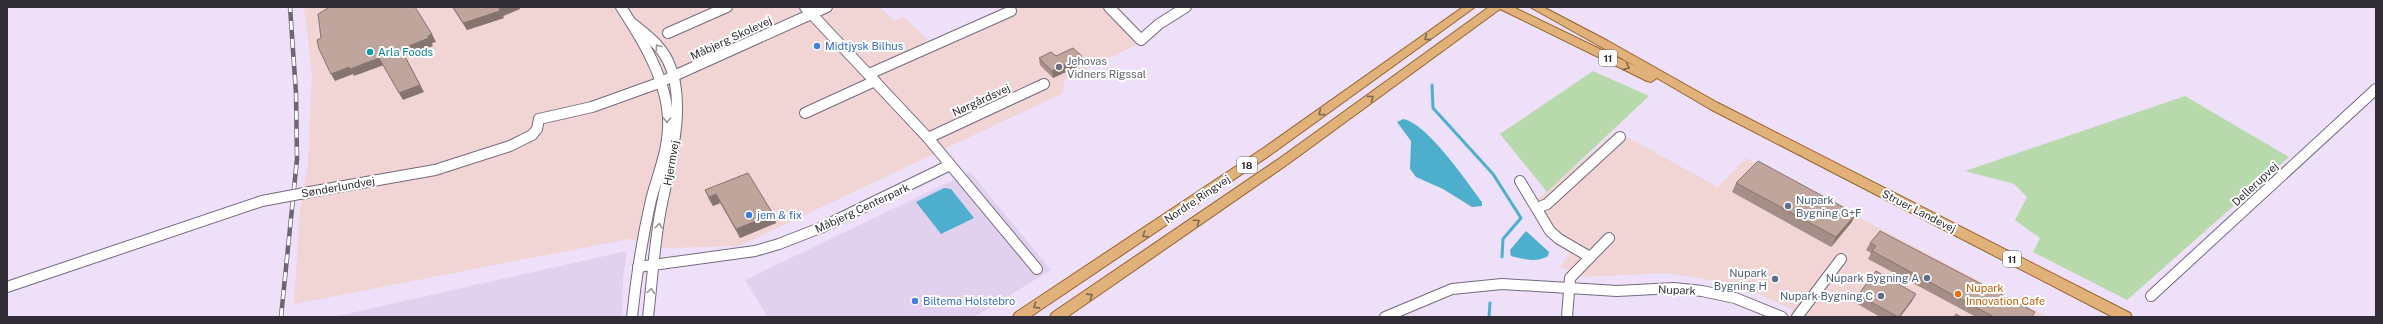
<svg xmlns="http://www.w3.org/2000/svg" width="2383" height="324" font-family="'Public Sans',sans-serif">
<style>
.built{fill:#e1d1ee}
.industrial{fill:#f0d5d4}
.green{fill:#b7d9ab}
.water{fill:#4daece}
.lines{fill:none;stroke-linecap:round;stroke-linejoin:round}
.stream{stroke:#4daece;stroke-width:3}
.minor-casing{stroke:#74697d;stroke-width:12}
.major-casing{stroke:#966128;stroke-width:2}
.minor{stroke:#fff;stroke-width:10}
.major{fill:#e0b27a;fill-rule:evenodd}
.rail-casing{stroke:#6c6573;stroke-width:4.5}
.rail{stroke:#fff;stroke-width:3;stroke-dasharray:9;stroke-linecap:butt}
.minor-bridge-casing{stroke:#74697d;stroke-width:12;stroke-linecap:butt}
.minor-bridge{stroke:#fff;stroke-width:10}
.wall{fill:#a58e87}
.shaded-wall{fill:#86746e}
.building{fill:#c0a59d;stroke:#86746e}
.oneway{stroke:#806854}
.oneway2{stroke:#98969a}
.shop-dot{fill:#3f7fe0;stroke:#fff;stroke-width:1.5}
.culture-dot{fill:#0f9aa8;stroke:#fff;stroke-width:1.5}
.worship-dot{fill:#6b7280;stroke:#fff;stroke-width:1.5}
.service-dot{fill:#5c6f8a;stroke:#fff;stroke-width:1.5}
.food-dot{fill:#e8710a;stroke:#fff;stroke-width:1.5}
.labels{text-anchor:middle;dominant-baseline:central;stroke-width:4;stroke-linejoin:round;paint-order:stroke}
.shield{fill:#fff;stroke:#6f6b72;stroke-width:1}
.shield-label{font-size:10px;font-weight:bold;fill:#312c35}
.street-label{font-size:11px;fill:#312c35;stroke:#fff}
.shop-label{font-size:11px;fill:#366cbe;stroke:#fff;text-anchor:start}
.culture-label{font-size:11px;fill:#0d838f;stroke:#fff;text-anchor:start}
.worship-label{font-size:11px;fill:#5b616d;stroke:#fff;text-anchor:start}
.service-label{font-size:11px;fill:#4e5e75;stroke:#fff;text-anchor:end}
.food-label{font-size:11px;fill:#c56008;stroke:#fff;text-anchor:start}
</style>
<rect width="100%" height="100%" fill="#ede0f8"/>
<g class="built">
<polygon points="970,172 1051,270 974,317 768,317 745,280"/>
<polygon points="627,251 623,278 622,317 333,317"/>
</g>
<g class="industrial">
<polygon points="304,7 811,7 820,16 839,7 880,7 894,21 904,17 932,44 1020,7 1102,7 1138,44 1064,80 1063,93 739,246 666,248 629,239 294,304 300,209 308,164 312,74"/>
<polygon points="1616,131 1718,187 1746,158 2048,317 1788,317 1793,310 1739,285 1668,273 1583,277 1560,267 1570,253 1529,207"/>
</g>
<g class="green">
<polygon points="1593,71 1649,96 1547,192 1500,134"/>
<polygon points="2185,96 2289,157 2127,300 2033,252 2040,238 2015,220 2027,197 2014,184 1965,171"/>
</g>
<g class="water">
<path d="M1403,119C1427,123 1467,182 1482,202V206L1472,207L1443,189L1416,177L1410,169L1411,141L1397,122Z"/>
<polygon points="944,188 951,189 974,218 941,234 916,202"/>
<path d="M1526,231L1549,252L1548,256C1537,263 1523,259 1511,256L1510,250Z"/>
</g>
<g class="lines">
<g class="stream">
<polyline points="1432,85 1433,108 1493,174 1521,218 1503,239 1502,257"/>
<polyline points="1489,317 1490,303"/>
</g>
<g class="minor-casing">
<g id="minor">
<path d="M621,7C642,39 666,78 668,118C670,146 658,173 651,200C642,239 636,278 632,317"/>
<polyline points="805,7 928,138 1037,269"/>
<polyline points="1109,7 1141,40 1159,24 1186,7"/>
<path d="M633,24C646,34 661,46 668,61C689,104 668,170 660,214C654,248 652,283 648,317"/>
<polyline points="668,33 727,7"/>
<polyline points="869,74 1011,11"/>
<polyline points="805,113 875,81"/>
<polyline points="928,138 1044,84"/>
<polyline points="1520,181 1550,231 1559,239 1590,257"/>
<polyline points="310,192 435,170 510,146 532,135 537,129 539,119 592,107 656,84 827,7"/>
<polyline points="1537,208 1547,204 1620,137"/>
<polyline points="638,267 755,251 779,244 820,228 950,165"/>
<polyline points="7,287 262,201"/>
<polyline points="2151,296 2376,89"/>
<polyline points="1385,317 1452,289 1502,284 1617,291 1674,288 1702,291 1735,298 1782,317"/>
<polyline points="1567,317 1570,278 1609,238"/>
<polyline points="1797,317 1841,259"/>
</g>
</g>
<g class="major-casing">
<g id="major">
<polygon points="1463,7 1475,7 1273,153 1030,317 1013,317 1015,313 1265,147"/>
<polygon points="1489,7 1513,7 1637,67 1530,7 1543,7 1608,41 1718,103 2130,313 2132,317 2113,317 1710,109 1657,78 1651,82 1647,81 1500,9 1288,164 1067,317 1050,317 1052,313 1280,158"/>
</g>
</g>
<use href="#minor" class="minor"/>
<use href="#major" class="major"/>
<g class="rail-casing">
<polyline id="rail" points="281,317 297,159 296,93 290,7"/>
</g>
<use href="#rail" class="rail"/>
<g class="minor-bridge-casing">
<polyline id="minor-bridge" points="262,201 310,192"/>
</g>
<use href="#minor-bridge" class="minor-bridge"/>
</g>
<g class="wall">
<polygon points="452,7 519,7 520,9 503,16 504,18 467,30"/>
<polygon points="1056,56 1083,64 1053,78 1040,65 1039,58"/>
<polygon points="748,173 776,223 740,238 720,203 713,206 709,200 705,190"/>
<polygon points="1736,183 1856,214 1851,223 1831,247 1732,192"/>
<polygon points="1870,243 2032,317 1976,317 1868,259 1871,253 1866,250"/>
<polygon points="1858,295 1912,301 1900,317 1880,317 1854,302"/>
</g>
<g class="shaded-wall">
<polygon points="503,7 519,7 520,9 503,16 504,18 467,30 463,23"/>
<polygon points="432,34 436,42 432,43 433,46 405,56 424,92 403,100 399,93 401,49"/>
<polygon points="1082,56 1083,64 1053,78 1052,71"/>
<polygon points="379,58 384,65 354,76 353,74 335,81 331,74 349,67"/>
<polygon points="716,194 720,203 713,206 709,197"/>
<polygon points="773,214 776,223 740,238 736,229"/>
<polygon points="1856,214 1851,223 1831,247 1836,237"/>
<polygon points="1916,294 1912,301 1900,317 1899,317"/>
</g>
<g class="building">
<polygon points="327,7 415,7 432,34 428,36 429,38 401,49 420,85 399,93 379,58 350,69 349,67 331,74 319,49 317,40 321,38 318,14 328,8"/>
<polygon points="453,7 503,7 499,9 500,11 463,23"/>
<polygon points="1073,48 1082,56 1052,71 1039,58 1051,52 1056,56"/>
<polygon points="1758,161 1856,214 1836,237 1736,183"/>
<polygon points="748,173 773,214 736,229 716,194 709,197 705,190"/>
<polygon points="1880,231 2035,312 2032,317 1994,317 1872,251 1876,246 1870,243"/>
<polygon points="1876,271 1916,294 1899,317 1898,317 1858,295"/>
<polygon points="1956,314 1961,317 1954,317"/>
</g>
<defs><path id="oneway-chevron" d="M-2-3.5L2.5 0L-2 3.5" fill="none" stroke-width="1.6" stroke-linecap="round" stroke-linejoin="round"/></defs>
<g class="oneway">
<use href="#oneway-chevron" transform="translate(1427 38) rotate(144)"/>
<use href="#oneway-chevron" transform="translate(1627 67) rotate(24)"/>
<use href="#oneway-chevron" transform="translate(1371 98) rotate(-36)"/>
<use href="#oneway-chevron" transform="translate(1321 113) rotate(144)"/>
<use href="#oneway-chevron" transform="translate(1197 222) rotate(-35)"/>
<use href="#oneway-chevron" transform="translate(1145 235) rotate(146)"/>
<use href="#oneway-chevron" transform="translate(1090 296) rotate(-33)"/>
<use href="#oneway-chevron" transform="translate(1036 306) rotate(147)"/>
</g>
<g class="oneway2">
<use href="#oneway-chevron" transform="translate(658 47) rotate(-127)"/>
<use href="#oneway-chevron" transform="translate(667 120) rotate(91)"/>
<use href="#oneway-chevron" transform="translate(659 226) rotate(-84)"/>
<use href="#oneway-chevron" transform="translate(651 291) rotate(-82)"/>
</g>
<g class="shop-dot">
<circle cx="817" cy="46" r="4"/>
<circle cx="749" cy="215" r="4"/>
<circle cx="915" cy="301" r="4"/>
</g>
<circle class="culture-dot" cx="370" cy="52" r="4"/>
<circle class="worship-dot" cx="1059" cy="67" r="4"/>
<g class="service-dot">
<circle cx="1788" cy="206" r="4"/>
<circle cx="1927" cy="278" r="4"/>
<circle cx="1775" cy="279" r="4"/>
<circle cx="1881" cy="296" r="4"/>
</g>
<circle class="food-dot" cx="1958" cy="294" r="4"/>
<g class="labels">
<g class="shield">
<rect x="1599" y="50" width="18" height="16" rx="3"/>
<rect x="1237" y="157" width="20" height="16" rx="3"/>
<rect x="2003" y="251" width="18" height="16" rx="3"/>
</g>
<g class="shield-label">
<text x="1608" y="58">11</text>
<text x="1247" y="165">18</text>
<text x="2012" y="259">11</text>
</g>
<g class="street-label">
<text transform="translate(731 38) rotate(-25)">Måbjerg Skolevej</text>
<text transform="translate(981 100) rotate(-25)">Nørgårdsvej</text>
<text transform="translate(671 163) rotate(-80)">Hjermvej</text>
<text transform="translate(2255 184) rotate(-43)">Dellerupvej</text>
<text transform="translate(338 187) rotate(-10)">Sønderlundvej</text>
<text transform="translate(1197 199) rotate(-34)">Nordre Ringvej</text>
<text transform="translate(862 208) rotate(-25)">Måbjerg Centerpark</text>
<text transform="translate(1919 211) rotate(27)">Struer Landevej</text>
<text transform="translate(1677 290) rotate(2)">Nupark</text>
</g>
<g class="shop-label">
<text x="825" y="46">Midtjysk Bilhus</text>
<text x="757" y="215">jem &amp; fix</text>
<text x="923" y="301">Biltema Holstebro</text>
</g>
<g class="culture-label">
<text x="378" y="52">Arla Foods</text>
</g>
<g class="worship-label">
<text x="1067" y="61">Jehovas<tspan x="1067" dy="13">Vidners Rigssal</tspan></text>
</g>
<g class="service-label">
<text x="1796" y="200" text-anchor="start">Nupark<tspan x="1796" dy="13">Bygning G+F</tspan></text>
<text x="1767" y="273">Nupark<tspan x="1767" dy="13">Bygning H</tspan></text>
<text x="1919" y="278">Nupark Bygning A</text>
<text x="1873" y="296">Nupark Bygning C</text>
</g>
<g class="food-label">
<text x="1966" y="288">Nupark<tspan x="1966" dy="13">Innovation Cafe</tspan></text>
</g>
</g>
<rect width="2383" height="324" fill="none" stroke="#312c35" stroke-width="16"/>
</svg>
